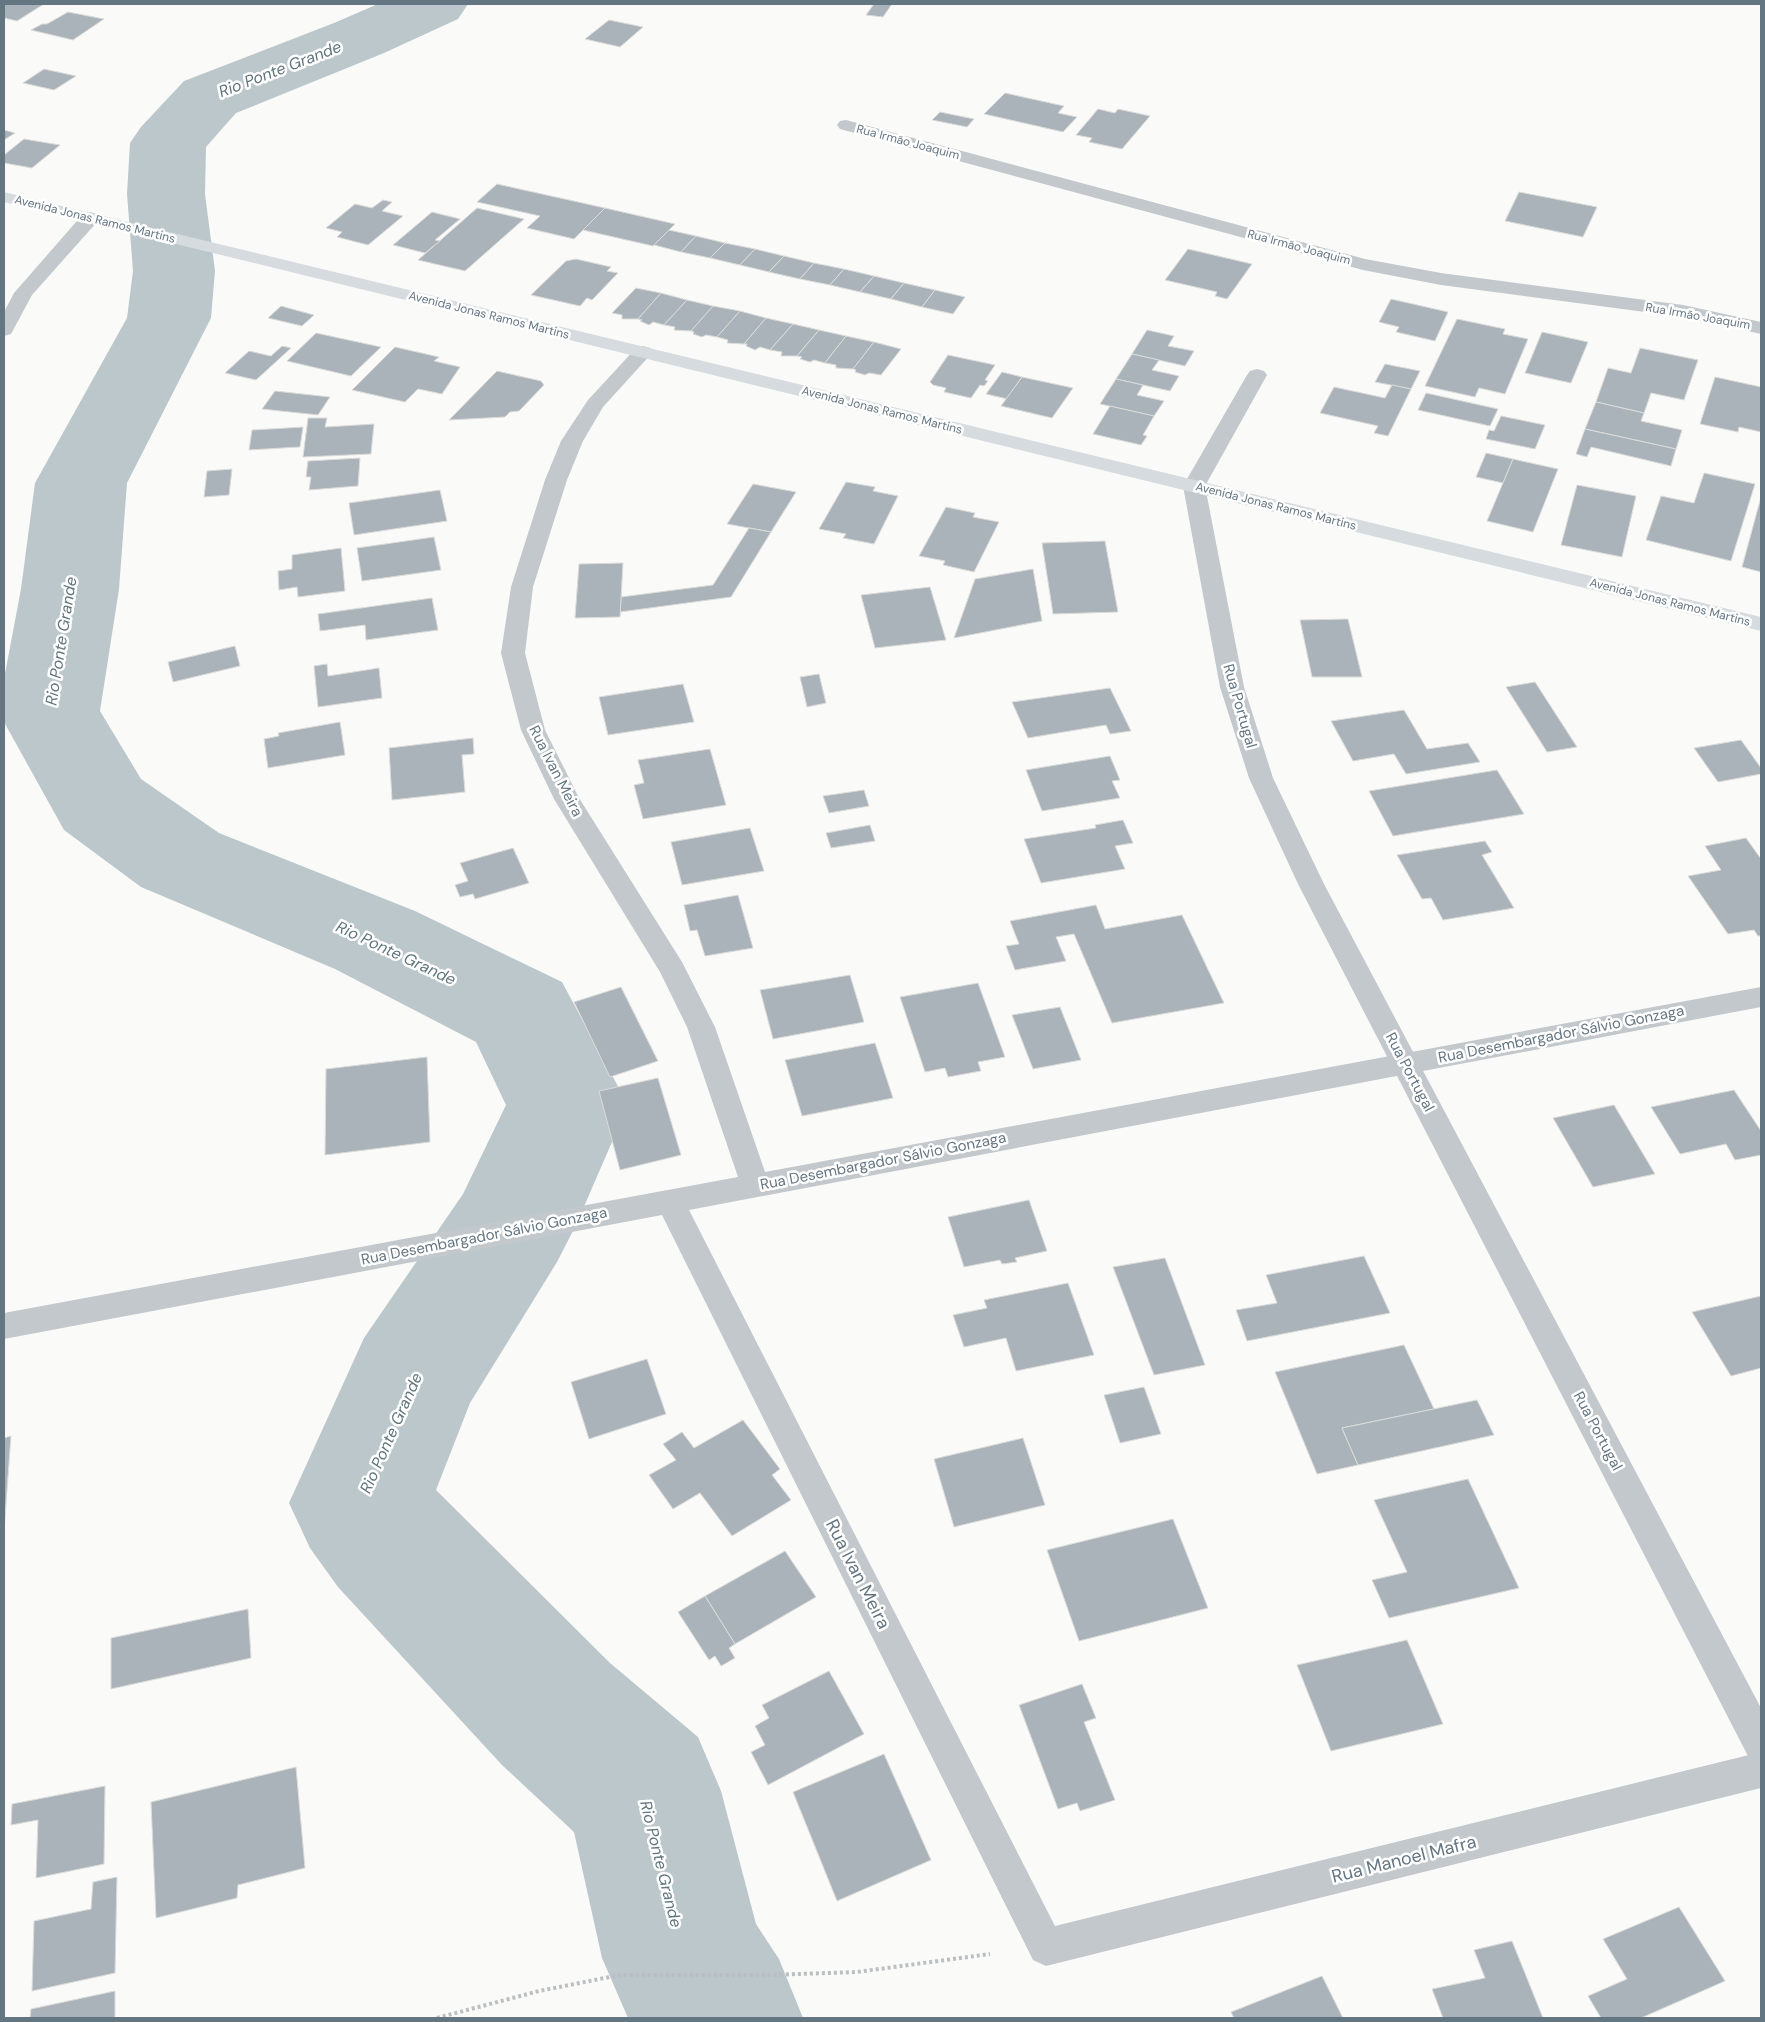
<svg xmlns="http://www.w3.org/2000/svg" width="1765" height="2022" font-family="'DM Sans',sans-serif">
<style>
.lines{fill:none;stroke-linecap:round;stroke-linejoin:round}
.river{fill:#bbc7cb;fill-rule:evenodd}
.building{fill:#aab3b9;stroke:#dcdcda}
.path{stroke:#bbbfc2;stroke-width:4;stroke-dasharray:3 3;stroke-linecap:butt}
.minor{fill:#c3c8cc;fill-rule:evenodd}
.tertiary{fill:#c3c8cc;fill-rule:evenodd}
.secondary{fill:#d6dbdf;fill-rule:evenodd}
.labels{text-anchor:middle;dominant-baseline:central;stroke-width:5;stroke-linejoin:round;paint-order:stroke}
.far-street-label{font-size:12px;fill:#657683;stroke:#fff}
.street-label{font-size:15px;fill:#657683;stroke:#fff}
.water-label{font-size:16px;font-style:italic;fill:#60757c;stroke:#fff}
.near-street-label{font-size:18px;fill:#657683;stroke:#fff}
</style>
<rect width="100%" height="100%" fill="#fafaf8"/>
<g class="lines">
<polygon class="river" points="378,4 468,4 458,19 384,53 236,113 206,147 205,194 215,271 211,318 127,483 119,589 100,711 141,779 219,833 415,911 562,982 628,1105 576,1225 557,1262 470,1403 436,1490 610,1663 698,1737 721,1791 756,1924 779,1959 803,2018 628,2018 602,1958 574,1832 502,1765 338,1587 310,1548 289,1503 364,1338 463,1194 506,1105 476,1042 335,969 141,887 64,830 4,722 4,679 21,589 35,483 127,318 133,271 127,194 130,143 141,127 184,81 334,23"/>
</g>
<g class="building">
<polygon points="6,4 44,4 17,21 4,18 4,5"/>
<polygon points="874,4 892,4 883,17 866,15"/>
<polygon points="68,12 104,19 73,40 31,30 42,24 47,24"/>
<polygon points="609,20 643,27 620,47 585,39"/>
<polygon points="44,69 76,76 54,90 23,83"/>
<polygon points="1005,93 1064,106 1058,113 1077,117 1063,132 984,114"/>
<polygon points="1098,109 1115,113 1118,109 1150,116 1122,149 1089,142 1092,138 1076,135"/>
<polygon points="940,112 974,119 967,127 932,120"/>
<polygon points="4,130 15,133 4,140"/>
<polygon points="24,139 60,145 32,168 4,163 4,155"/>
<polygon points="497,184 605,208 574,239 527,228 540,216 477,202"/>
<polygon points="1519,192 1597,207 1583,237 1505,221"/>
<polygon points="383,200 392,202 382,211 403,216 368,245 337,237 342,232 326,228 355,204 372,208"/>
<polygon points="477,208 524,219 465,271 418,260"/>
<polygon points="605,208 675,224 653,246 583,230"/>
<polygon points="432,212 460,219 435,240 440,241 425,253 393,245"/>
<polygon points="669,230 696,236 681,252 654,245"/>
<polygon points="696,236 725,243 710,258 681,252"/>
<polygon points="725,243 755,249 740,265 710,258"/>
<polygon points="755,249 784,256 769,272 740,265"/>
<polygon points="1188,249 1252,264 1227,299 1215,296 1217,292 1165,280"/>
<polygon points="784,256 814,263 800,279 769,272"/>
<polygon points="576,259 611,267 607,271 618,273 592,300 587,298 580,306 531,295 566,261"/>
<polygon points="814,263 844,269 830,285 800,279"/>
<polygon points="844,269 874,276 860,292 830,285"/>
<polygon points="874,276 904,283 891,299 860,292"/>
<polygon points="904,283 935,290 922,307 891,299"/>
<polygon points="636,288 661,293 638,319 622,319 622,315 612,313"/>
<polygon points="935,290 965,297 953,314 922,307"/>
<polygon points="661,293 687,300 664,325 653,322 649,325 640,321 642,320 638,319"/>
<polygon points="1391,299 1448,312 1435,341 1396,332 1399,327 1379,322"/>
<polygon points="687,300 713,306 691,331 674,330 675,327 664,325"/>
<polygon points="281,306 314,315 302,326 268,318"/>
<polygon points="713,306 740,311 717,337 706,335 702,337 693,334 694,332 691,331"/>
<polygon points="740,311 766,318 744,344 727,343 728,340 717,337"/>
<polygon points="766,318 793,324 770,350 760,347 755,350 746,346 747,344 744,344"/>
<polygon points="1457,319 1505,329 1503,334 1528,339 1505,394 1479,388 1475,397 1425,386"/>
<polygon points="793,324 819,330 797,356 781,356 782,352 770,350"/>
<polygon points="819,330 846,336 825,363 814,360 810,362 800,359 802,357 797,356"/>
<polygon points="1147,330 1174,336 1168,346 1194,351 1185,366 1132,354"/>
<polygon points="1542,332 1588,342 1571,383 1525,373"/>
<polygon points="316,333 381,347 351,376 287,361"/>
<polygon points="846,336 874,342 853,369 836,368 836,365 825,363"/>
<polygon points="874,342 901,349 881,375 869,373 865,375 855,372 856,370 853,369"/>
<polygon points="282,346 291,348 256,380 225,373 249,351 271,356"/>
<polygon points="395,347 439,357 434,361 460,367 442,394 418,389 405,402 352,390"/>
<polygon points="1640,348 1698,360 1684,400 1651,393 1644,413 1596,402 1608,368 1631,373"/>
<polygon points="1132,354 1159,360 1152,370 1179,376 1170,391 1116,379"/>
<polygon points="948,355 995,365 985,380 988,381 984,386 980,385 971,398 944,392 946,388 933,385 930,382"/>
<polygon points="1385,364 1420,371 1411,389 1375,382"/>
<polygon points="497,371 541,381 544,385 519,411 510,412 505,417 449,420"/>
<polygon points="1002,372 1022,377 1007,399 986,394"/>
<polygon points="1022,377 1073,388 1052,418 1001,406"/>
<polygon points="1715,377 1761,387 1761,432 1739,427 1738,432 1700,424"/>
<polygon points="1116,379 1143,385 1137,395 1164,401 1154,416 1100,404"/>
<polygon points="1392,385 1411,389 1388,436 1374,433 1378,426 1320,413 1334,387 1385,398"/>
<polygon points="275,391 330,397 318,415 262,409"/>
<polygon points="1426,393 1498,409 1490,426 1418,410"/>
<polygon points="1596,402 1644,413 1641,421 1682,430 1676,449 1585,429"/>
<polygon points="1110,406 1154,416 1143,435 1147,436 1141,445 1093,434"/>
<polygon points="1501,416 1545,425 1535,449 1486,439 1489,430 1494,431"/>
<polygon points="308,418 327,418 325,427 374,424 371,454 303,457"/>
<polygon points="303,427 300,447 249,450 252,430"/>
<polygon points="1585,429 1676,449 1671,466 1591,447 1587,457 1576,454"/>
<polygon points="1486,453 1513,459 1503,483 1476,477"/>
<polygon points="360,458 358,486 309,490 311,477 306,477 308,461"/>
<polygon points="1513,459 1558,469 1533,532 1487,521"/>
<polygon points="232,469 229,495 204,497 207,471"/>
<polygon points="1704,473 1755,484 1731,561 1646,540 1661,496 1694,503"/>
<polygon points="846,482 875,487 873,491 898,496 874,544 843,538 846,534 819,529"/>
<polygon points="753,484 796,492 771,532 727,524"/>
<polygon points="1577,485 1636,496 1622,557 1561,545"/>
<polygon points="440,490 447,521 354,535 349,503"/>
<polygon points="1761,497 1761,572 1742,567"/>
<polygon points="946,507 975,513 973,517 999,522 974,572 943,565 945,561 919,556"/>
<polygon points="749,528 771,532 731,597 620,612 621,597 713,585"/>
<polygon points="434,537 441,570 362,581 357,548"/>
<polygon points="1105,541 1118,612 1053,614 1042,543"/>
<polygon points="341,548 345,591 298,597 297,587 279,590 278,571 292,569 292,555"/>
<polygon points="623,563 620,617 575,618 579,564"/>
<polygon points="1033,569 1042,621 954,638 975,579"/>
<polygon points="930,587 946,640 875,648 861,595"/>
<polygon points="432,598 438,630 366,640 365,625 320,631 318,614"/>
<polygon points="1348,619 1362,677 1312,677 1300,620"/>
<polygon points="235,646 240,666 173,682 168,662"/>
<polygon points="327,664 328,676 379,668 382,698 318,707 314,666"/>
<polygon points="819,674 826,703 807,707 800,677"/>
<polygon points="1535,682 1577,747 1547,752 1506,687"/>
<polygon points="683,684 694,722 608,735 599,697"/>
<polygon points="1110,688 1131,731 1110,734 1106,725 1028,738 1012,702"/>
<polygon points="1404,710 1427,749 1468,743 1480,762 1406,774 1394,754 1353,761 1331,721"/>
<polygon points="340,722 345,755 268,768 264,739 279,736 278,733"/>
<polygon points="473,738 474,754 462,755 465,792 392,800 389,748"/>
<polygon points="1741,740 1761,768 1761,774 1718,782 1694,748"/>
<polygon points="710,749 726,805 643,819 634,785 644,783 638,760"/>
<polygon points="1110,756 1120,780 1112,781 1120,798 1042,811 1026,770"/>
<polygon points="1497,770 1524,814 1393,836 1369,791"/>
<polygon points="864,790 869,806 829,813 823,796"/>
<polygon points="1123,820 1133,843 1115,846 1125,869 1041,883 1024,839 1096,828 1095,825"/>
<polygon points="870,825 875,841 831,848 826,833"/>
<polygon points="750,828 764,871 682,885 671,842"/>
<polygon points="1746,838 1761,859 1761,936 1758,936 1754,930 1728,934 1688,876 1721,870 1705,846"/>
<polygon points="1485,841 1492,852 1482,855 1514,908 1443,920 1431,898 1422,899 1397,855"/>
<polygon points="513,848 529,883 475,899 473,894 460,897 455,885 468,881 460,863"/>
<polygon points="738,895 753,948 705,956 697,930 690,931 684,905"/>
<polygon points="1096,905 1105,929 1182,915 1224,1003 1112,1023 1074,934 1056,937 1066,961 1015,970 1006,946 1019,944 1010,921"/>
<polygon points="850,975 864,1022 773,1039 760,990"/>
<polygon points="978,983 1005,1057 978,1062 981,1071 948,1077 945,1068 925,1072 900,997"/>
<polygon points="621,987 658,1061 610,1077 574,1002"/>
<polygon points="1060,1007 1081,1060 1033,1069 1012,1015"/>
<polygon points="875,1043 893,1098 802,1116 785,1060"/>
<polygon points="427,1057 430,1142 325,1155 326,1069"/>
<polygon points="658,1078 681,1155 620,1170 599,1091"/>
<polygon points="1734,1090 1761,1131 1761,1155 1735,1160 1726,1144 1680,1154 1651,1107"/>
<polygon points="1614,1105 1655,1174 1593,1187 1553,1118"/>
<polygon points="1029,1200 1047,1251 1015,1258 1017,1262 1002,1264 1000,1260 964,1267 948,1217"/>
<polygon points="1364,1256 1390,1313 1247,1341 1236,1310 1277,1303 1266,1275"/>
<polygon points="1165,1258 1205,1365 1154,1375 1113,1267"/>
<polygon points="1068,1283 1094,1355 1016,1371 1006,1338 964,1347 953,1315 987,1308 984,1300"/>
<polygon points="1761,1296 1761,1368 1731,1376 1692,1312"/>
<polygon points="1404,1345 1434,1409 1342,1428 1358,1465 1317,1474 1275,1372"/>
<polygon points="647,1359 666,1414 589,1439 571,1382"/>
<polygon points="1144,1387 1161,1434 1120,1443 1104,1395"/>
<polygon points="1477,1400 1494,1435 1358,1465 1342,1428"/>
<polygon points="743,1420 780,1469 772,1475 791,1500 732,1536 700,1493 673,1509 649,1475 676,1460 663,1444 682,1432 694,1448"/>
<polygon points="11,1436 4,1531 4,1438"/>
<polygon points="1023,1438 1045,1505 954,1527 934,1459"/>
<polygon points="1468,1479 1519,1588 1389,1618 1372,1580 1407,1572 1374,1500"/>
<polygon points="1173,1519 1208,1608 1079,1641 1047,1550"/>
<polygon points="785,1551 816,1597 735,1644 705,1596"/>
<polygon points="705,1596 735,1644 729,1648 735,1658 721,1666 715,1656 709,1660 678,1612"/>
<polygon points="248,1609 251,1658 111,1689 111,1638"/>
<polygon points="1407,1640 1443,1724 1331,1751 1297,1665"/>
<polygon points="829,1671 864,1734 768,1785 751,1752 765,1745 755,1726 769,1718 762,1705"/>
<polygon points="1082,1684 1096,1718 1084,1722 1115,1800 1080,1811 1077,1803 1058,1809 1019,1705"/>
<polygon points="884,1754 931,1860 837,1901 793,1792"/>
<polygon points="296,1767 305,1868 238,1885 237,1898 156,1918 151,1802"/>
<polygon points="105,1786 104,1864 36,1878 38,1820 11,1825 12,1804"/>
<polygon points="117,1877 115,1973 32,1991 34,1921 91,1909 93,1882"/>
<polygon points="1679,1907 1725,1981 1641,2018 1601,2018 1588,1996 1627,1979 1603,1939"/>
<polygon points="1512,1941 1543,2018 1443,2018 1432,1989 1485,1978 1474,1950"/>
<polygon points="1322,1976 1343,2018 1234,2018 1231,2012"/>
<polygon points="115,1991 115,2018 30,2018 31,2009"/>
</g>
<g class="lines">
<polyline class="path" points="437,2018 539,1991 620,1975 769,1975 857,1972 990,1954"/>
<g class="minor">
<polygon points="846,120 1365,259 1441,273 1683,305 1761,322 1761,334 1683,317 1441,285 1363,270 840,129 837,125 840,121"/>
<polygon points="90,212 97,214 99,218 97,222 32,295 11,334 4,336 4,312 14,293 83,214"/>
<polygon points="643,346 650,348 653,352 603,407 583,441 567,480 533,587 525,653 545,730 579,798 682,962 715,1027 765,1172 1761,987 1761,1007 689,1210 1055,1926 1761,1752 1761,1788 1046,1966 1033,1960 662,1215 4,1339 4,1313 738,1177 687,1027 660,972 554,799 521,730 501,653 511,587 545,480 561,441 588,400 636,348"/>
<polygon points="1257,369 1264,371 1267,375 1205,486 1202,491 1194,492 1186,491 1183,486 1247,375 1250,371"/>
</g>
<polygon class="tertiary" points="1194,480 1202,481 1205,486 1244,687 1273,778 1324,884 1761,1708 1761,1761 1748,1756 1298,884 1249,778 1220,687 1183,486 1186,481"/>
<polygon class="secondary" points="4,192 1761,617 1761,631 4,202"/>
</g>
<g class="labels">
<g class="far-street-label">
<text transform="translate(908 142) rotate(15)">Rua Irmão Joaquim</text>
<text transform="translate(95 219) rotate(14)">Avenida Jonas Ramos Martins</text>
<text transform="translate(1299 247) rotate(15)">Rua Irmão Joaquim</text>
<text transform="translate(489 315) rotate(14)">Avenida Jonas Ramos Martins</text>
<text transform="translate(1698 316) rotate(10)">Rua Irmão Joaquim</text>
<text transform="translate(882 410) rotate(14)">Avenida Jonas Ramos Martins</text>
<text transform="translate(1276 506) rotate(14)">Avenida Jonas Ramos Martins</text>
<text transform="translate(1670 602) rotate(14)">Avenida Jonas Ramos Martins</text>
</g>
<g class="street-label">
<text transform="translate(1240 706) rotate(74)">Rua Portugal</text>
<text transform="translate(556 771) rotate(63)">Rua Ivan Meira</text>
<text transform="translate(1561 1034) rotate(-11)">Rua Desembargador Sálvio Gonzaga</text>
<text transform="translate(1410 1072) rotate(62)">Rua Portugal</text>
<text transform="translate(883 1161) rotate(-11)">Rua Desembargador Sálvio Gonzaga</text>
<text transform="translate(484 1236) rotate(-11)">Rua Desembargador Sálvio Gonzaga</text>
<text transform="translate(1598 1431) rotate(62)">Rua Portugal</text>
</g>
<g class="water-label">
<text transform="translate(280 69) rotate(-21)">Rio Ponte Grande</text>
<text transform="translate(61 641) rotate(-81)">Rio Ponte Grande</text>
<text transform="translate(396 953) rotate(25)">Rio Ponte Grande</text>
<text transform="translate(391 1433) rotate(-66)">Rio Ponte Grande</text>
<text transform="translate(661 1864) rotate(76)">Rio Ponte Grande</text>
</g>
<g class="near-street-label">
<text transform="translate(858 1574) rotate(63)">Rua Ivan Meira</text>
<text transform="translate(1404 1859) rotate(-14)">Rua Manoel Mafra</text>
</g>
</g>
<rect width="1765" height="2022" fill="none" stroke="#657683" stroke-width="10"/>
</svg>
